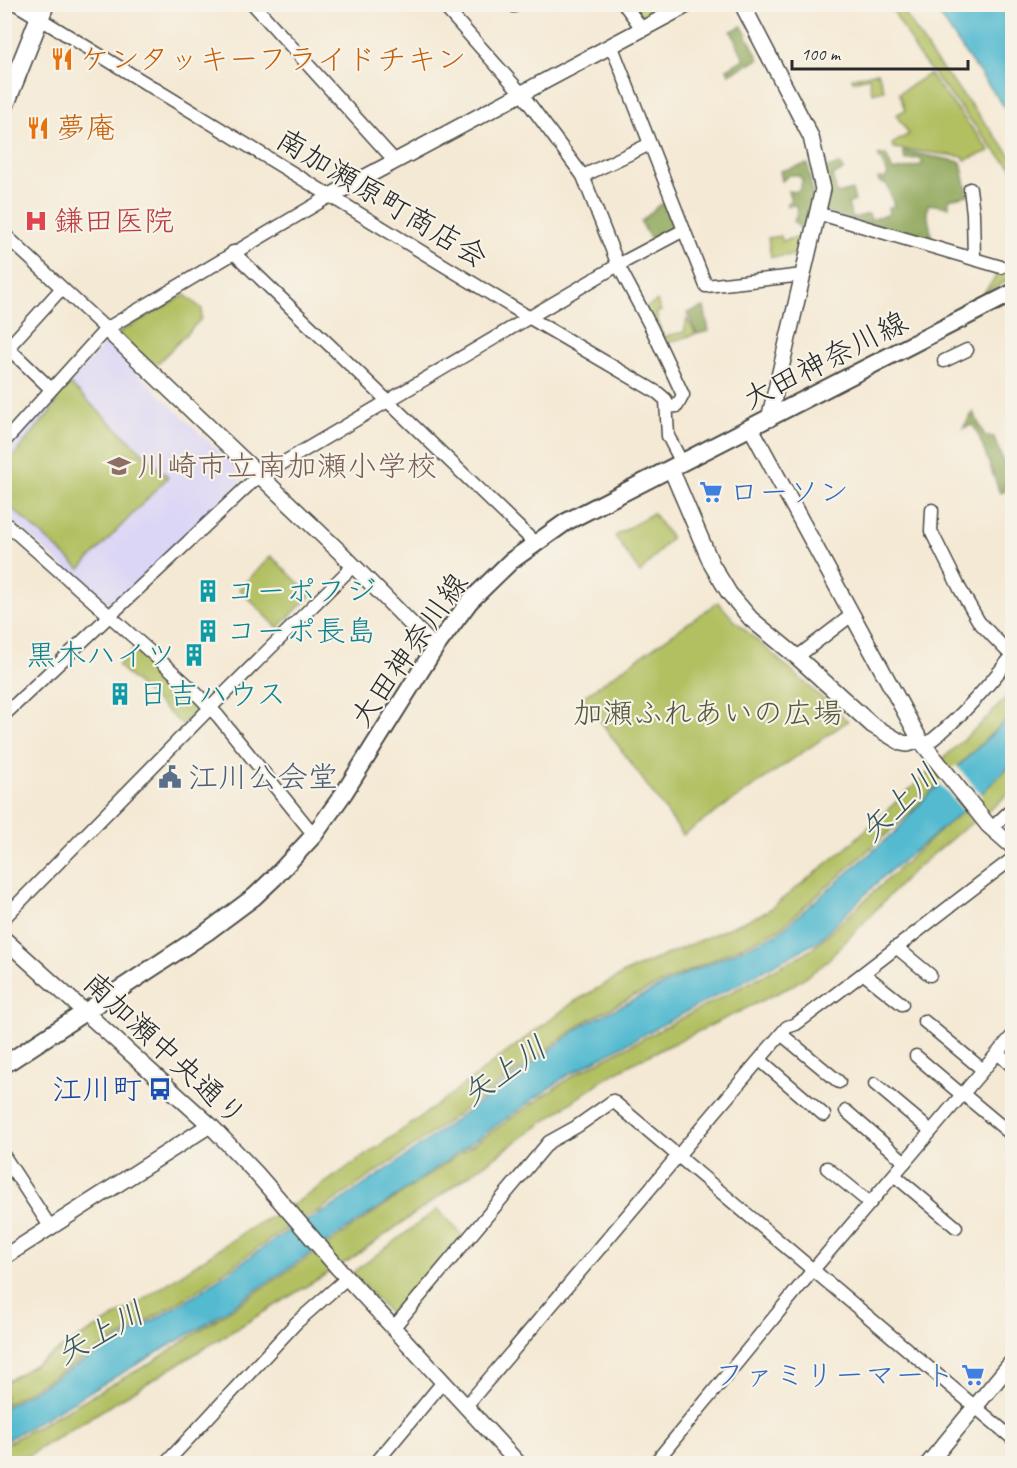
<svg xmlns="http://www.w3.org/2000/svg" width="1017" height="1468" font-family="Caveat,'Klee One',sans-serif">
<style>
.built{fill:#dcd6f6}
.green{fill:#b2c062;stroke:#6e7646;stroke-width:1.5}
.forest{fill:#8da658;stroke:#5c6842;stroke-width:1.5}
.water{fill:#52bad0;stroke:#3e727e;stroke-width:1.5}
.pier{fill:#f4e9d4}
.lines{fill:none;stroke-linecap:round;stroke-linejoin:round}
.minor-casing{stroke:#494844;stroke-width:15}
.tertiary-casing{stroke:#494844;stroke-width:18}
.secondary-casing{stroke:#494844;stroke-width:20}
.primary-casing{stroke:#494844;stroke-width:21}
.minor{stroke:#fff;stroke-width:12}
.tertiary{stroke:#fff;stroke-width:15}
.secondary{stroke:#fff;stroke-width:16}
.primary{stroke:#fff;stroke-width:18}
.labels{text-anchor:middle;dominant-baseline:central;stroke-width:4.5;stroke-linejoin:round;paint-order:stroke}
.food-label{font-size:30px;fill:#c56008;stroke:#f7f3e8;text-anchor:start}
.street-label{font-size:30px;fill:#2b2b2b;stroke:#f7f3e8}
.health-label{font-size:30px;fill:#be3a42;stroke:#f7f3e8;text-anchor:start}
.education-label{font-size:30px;fill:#785e54;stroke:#f7f3e8;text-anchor:start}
.shop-label{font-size:30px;fill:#366cbe;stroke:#f7f3e8;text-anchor:start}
.culture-label{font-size:30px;fill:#0d838f;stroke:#f7f3e8;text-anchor:start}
.park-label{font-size:30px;fill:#54583c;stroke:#f7f3e8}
.service-label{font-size:30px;fill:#4e5e75;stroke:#f7f3e8;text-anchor:start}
.transit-label{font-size:30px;fill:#164399;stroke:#f7f3e8;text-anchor:end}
.water-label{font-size:32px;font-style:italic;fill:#37565d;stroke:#f7f3e8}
</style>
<rect width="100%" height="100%" fill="#f7f3e8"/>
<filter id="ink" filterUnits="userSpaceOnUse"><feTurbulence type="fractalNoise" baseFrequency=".0167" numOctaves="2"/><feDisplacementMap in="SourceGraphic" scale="12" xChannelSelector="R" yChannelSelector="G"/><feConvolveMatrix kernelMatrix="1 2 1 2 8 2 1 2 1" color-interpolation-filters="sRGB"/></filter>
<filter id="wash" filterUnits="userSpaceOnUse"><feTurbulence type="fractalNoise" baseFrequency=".008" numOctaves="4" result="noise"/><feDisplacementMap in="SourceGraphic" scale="24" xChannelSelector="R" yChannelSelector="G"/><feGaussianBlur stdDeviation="1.35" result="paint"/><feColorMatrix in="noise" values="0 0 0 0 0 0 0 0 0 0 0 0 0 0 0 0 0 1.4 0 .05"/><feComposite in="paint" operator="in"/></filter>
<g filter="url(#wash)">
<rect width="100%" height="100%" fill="#f4e9d4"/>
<polygon class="built" points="106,343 245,477 109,608 5,513 4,454"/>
<g class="green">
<polygon points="673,4 646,21 638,17 630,5"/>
<polygon points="890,5 900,5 932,56 1012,157 1012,168 995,151 919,56"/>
<polygon points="878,72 884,90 872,93 869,77 853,81 852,78"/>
<polygon points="929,74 990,151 965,160 964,157 894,148 892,144 909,134 896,115 905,110 899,93"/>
<polygon points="781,236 782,241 794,238 801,239 797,255 771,257 768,238"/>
<polygon points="1001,270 1012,270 1012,278 983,294"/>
<polygon points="185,295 202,309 201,319 158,363 146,362 118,333"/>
<polygon points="657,301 661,311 656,313 662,337 684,332 687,319 696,334 663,344 645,308"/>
<polygon points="70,384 168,477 80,569 5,502 5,466 55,406 56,400"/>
<polygon points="653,513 671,538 640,573 615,536"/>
<polygon points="271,556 311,595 278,628 239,589"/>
<polygon points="718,602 734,620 848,721 683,835 583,697"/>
<polygon points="135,648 199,707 182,725 118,666"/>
<polygon points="1012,691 1012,714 897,825 778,930 634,996 586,1021 396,1159 322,1209 284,1230 186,1298 5,1405 4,1383 138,1303 249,1229 300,1200 418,1119 574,1002 626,972 766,912 845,849 986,719"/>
<polygon points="1012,764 1012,790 996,805 956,835 912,872 823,965 790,987 637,1061 603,1080 351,1259 16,1463 5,1463 4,1445 154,1361 333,1241 574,1075 811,950"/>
<polygon points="438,1209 464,1237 396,1320 352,1273"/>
</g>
<g class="forest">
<polygon points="742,26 759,59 729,74 727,69 744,59 731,31"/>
<path d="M903,151L961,162L968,195L949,199V207L928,204L927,213L933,243L823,211L825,169L840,164L844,170L832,176L837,194L852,190L855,201L848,204L852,218L869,214L871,220L889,214L888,208L894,206L887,184L879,182L878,178L885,179L888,174L878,155H886L893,171C905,167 910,170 923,164L920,158L905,160Z"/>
<polygon points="808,164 813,198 804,228 802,229 794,222 798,209 795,205 788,206 787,203 791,201 788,191 795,192 801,188 802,179 797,175 789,175 782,181 780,171"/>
<polygon points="666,203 677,229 652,242 641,222 659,205"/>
<polygon points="704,307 709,331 697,334 687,313"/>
<polygon points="973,412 985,436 994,437 1010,480 1005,483 1006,491 1000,493 978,434 973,425 963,428"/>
</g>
<g class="water">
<polygon points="933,5 1012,5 1012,117 967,56"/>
<polygon points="1012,715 1012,764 961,813 884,876 817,942 568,1075 402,1192 198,1329 5,1441 4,1408 188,1300 286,1232 327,1210 402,1159 585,1024 688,973 777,934 896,831 926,797"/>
</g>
<polygon class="pier" points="956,765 983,796 965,813 938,782"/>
</g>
<g filter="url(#ink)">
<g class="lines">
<g class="minor-casing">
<g id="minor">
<polyline points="16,4 530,318 658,393 666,400 668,436 682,463"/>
<polyline points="253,4 395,161"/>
<polyline points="442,4 522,94 583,176 618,265 651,327 683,395 677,406 667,407"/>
<polyline points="513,4 514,6 519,4"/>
<polyline points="624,4 643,30"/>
<polyline points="612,47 706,286 803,275"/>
<polyline points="583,176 650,144"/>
<polyline points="970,189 973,213 974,259"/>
<polyline points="817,213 1001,267"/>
<polyline points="4,234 106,329"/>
<polyline points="233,252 535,543"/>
<polyline points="4,344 51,389"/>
<polyline points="4,352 62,288"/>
<polyline points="944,361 967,350"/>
<polyline points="4,442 106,329 330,196"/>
<polyline points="932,510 931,531 960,589 979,622 1012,656"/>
<polyline points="4,522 191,688 218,716 314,835"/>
<polyline points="797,657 853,614"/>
<polyline points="4,715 254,480 618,265 684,230"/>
<path d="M924,746C955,724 989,685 1012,656"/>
<polyline points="992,828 1012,809"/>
<polyline points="4,918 210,708 354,565"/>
<polyline points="896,947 930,975"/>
<polyline points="864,974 902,1004"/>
<polyline points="924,1021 983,1070"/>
<polyline points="781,1034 839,1082"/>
<polyline points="998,1053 1012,1066"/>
<polyline points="916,1056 962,1095"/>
<polyline points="760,1060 824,1115"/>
<polyline points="875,1084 931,1131"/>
<polyline points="963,1094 1012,1135"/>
<polyline points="846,1111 905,1162"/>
<polyline points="4,1156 51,1228"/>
<polyline points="827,1168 870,1203"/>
<polyline points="894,1175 956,1227"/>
<polyline points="394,1327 549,1142 576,1127 613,1101 1012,1438"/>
<path d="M466,1406L787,1027L796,1024C869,970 940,913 1012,859"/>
<polyline points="165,1464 296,1323 347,1278"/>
<polyline points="375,1464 443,1382"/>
<polyline points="654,1464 813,1270 1012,1036"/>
</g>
</g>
<g class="tertiary-casing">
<g id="tertiary">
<polyline points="742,4 811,137 823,189 769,419"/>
<polyline points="330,196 689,4"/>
<polyline points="106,329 342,554 435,648"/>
<polyline points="751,428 920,740 988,825 1012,846"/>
<polyline points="671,469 712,565 729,593 751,619 797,657 872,725 902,743 908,744 920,740"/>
<polyline points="4,939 210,1125 256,1173 339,1269 519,1464"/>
<polyline points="4,1257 210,1125"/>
<polyline points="928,1464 1012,1362"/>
</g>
</g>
<g class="secondary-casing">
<polyline id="secondary" points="4,1065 207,932 254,897 274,878 314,835 344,793 435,648 470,601 511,561 566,522 1012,293"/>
</g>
<g class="primary-casing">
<polyline id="primary" points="4,107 45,4"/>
</g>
<use href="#minor" class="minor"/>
<use href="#tertiary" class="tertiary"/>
<use href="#secondary" class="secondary"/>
<use href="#primary" class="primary"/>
</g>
</g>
<defs>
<g id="restaurant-bare" transform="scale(1.8)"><path d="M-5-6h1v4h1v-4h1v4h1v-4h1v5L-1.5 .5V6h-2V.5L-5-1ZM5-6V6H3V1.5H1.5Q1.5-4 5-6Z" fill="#e8710a" stroke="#f7f3e8" stroke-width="2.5" paint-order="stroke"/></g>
<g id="hospital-bare" transform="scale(1.8)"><path d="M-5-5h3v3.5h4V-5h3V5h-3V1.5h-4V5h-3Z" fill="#e0444e" stroke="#f7f3e8" stroke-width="2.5" paint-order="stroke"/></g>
<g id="school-bare" transform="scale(1.8)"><path d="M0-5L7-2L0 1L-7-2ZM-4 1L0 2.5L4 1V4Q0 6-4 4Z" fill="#8d6e63" stroke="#f7f3e8" stroke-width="2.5" paint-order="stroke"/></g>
<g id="supermarket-bare" transform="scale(1.8)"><path d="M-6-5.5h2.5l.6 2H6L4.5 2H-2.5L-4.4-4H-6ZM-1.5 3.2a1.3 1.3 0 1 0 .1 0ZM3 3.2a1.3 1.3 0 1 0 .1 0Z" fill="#3f7fe0" stroke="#f7f3e8" stroke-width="2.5" paint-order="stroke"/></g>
<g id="building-bare" transform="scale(1.8)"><path d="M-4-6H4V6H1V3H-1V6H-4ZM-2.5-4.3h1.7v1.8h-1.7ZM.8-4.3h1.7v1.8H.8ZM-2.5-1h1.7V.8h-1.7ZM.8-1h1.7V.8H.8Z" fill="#0f9aa8" stroke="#f7f3e8" stroke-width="2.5" paint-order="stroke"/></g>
<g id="civic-bare" transform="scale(1.8)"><path d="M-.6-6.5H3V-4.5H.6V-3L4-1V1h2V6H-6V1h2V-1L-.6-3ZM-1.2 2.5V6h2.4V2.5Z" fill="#5c6f8a" stroke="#f7f3e8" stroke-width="2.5" paint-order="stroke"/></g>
<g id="bus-bare" transform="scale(1.8)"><path d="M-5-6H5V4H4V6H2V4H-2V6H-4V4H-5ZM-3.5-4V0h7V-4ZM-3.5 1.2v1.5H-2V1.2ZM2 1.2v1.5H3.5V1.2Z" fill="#1a4fb4" stroke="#f7f3e8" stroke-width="2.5" paint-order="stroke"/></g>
</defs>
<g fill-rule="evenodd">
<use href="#restaurant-bare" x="62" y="59"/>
<use href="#restaurant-bare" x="38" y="128"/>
<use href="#hospital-bare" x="36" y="221"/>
<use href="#school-bare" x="119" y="466"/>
<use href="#supermarket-bare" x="711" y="492"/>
<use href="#building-bare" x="208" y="591"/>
<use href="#building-bare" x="208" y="631"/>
<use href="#building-bare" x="194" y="655"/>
<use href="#building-bare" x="120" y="694"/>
<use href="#civic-bare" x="170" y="777"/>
<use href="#bus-bare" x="160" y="1089"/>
<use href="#supermarket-bare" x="973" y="1375"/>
</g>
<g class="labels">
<g class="food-label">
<text x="80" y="59">ケンタッキーフライドチキン</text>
<text x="56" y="128">夢庵</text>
</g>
<g class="street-label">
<text transform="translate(382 198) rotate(31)">南加瀬原町商店会</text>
<text transform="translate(825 360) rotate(-27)">大田神奈川線</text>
<text transform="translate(409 650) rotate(-55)">大田神奈川線</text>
<text transform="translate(165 1049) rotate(43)">南加瀬中央通り</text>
</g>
<g class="health-label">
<text x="54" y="221">鎌田医院</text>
</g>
<g class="education-label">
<text x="137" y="466">川崎市立南加瀬小学校</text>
</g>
<g class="shop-label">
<text x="729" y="492">ローソン</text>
<text x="955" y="1375" text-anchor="end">ファミリーマート</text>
</g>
<g class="culture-label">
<text x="226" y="591">コーポフジ</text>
<text x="226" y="631">コーポ長島</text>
<text x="176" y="655" text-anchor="end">黒木ハイツ</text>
<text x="138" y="694">日吉ハウス</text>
</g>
<g class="park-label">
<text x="708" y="713">加瀬ふれあいの広場</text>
</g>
<g class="service-label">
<text x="188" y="777">江川公会堂</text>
</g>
<g class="transit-label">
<text x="142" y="1089">江川町</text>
</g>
<g class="water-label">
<text transform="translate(899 803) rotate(-44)">矢上川</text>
<text transform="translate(504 1071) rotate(-35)">矢上川</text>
<text transform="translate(100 1333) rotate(-29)">矢上川</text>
</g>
</g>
<rect width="1017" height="1468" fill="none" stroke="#f7f3e8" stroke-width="24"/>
<path d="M792 60v9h176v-9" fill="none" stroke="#2b2b2b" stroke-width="3"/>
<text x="801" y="60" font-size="18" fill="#2b2b2b" stroke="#f7f3e8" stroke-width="4.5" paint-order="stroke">100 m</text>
</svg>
